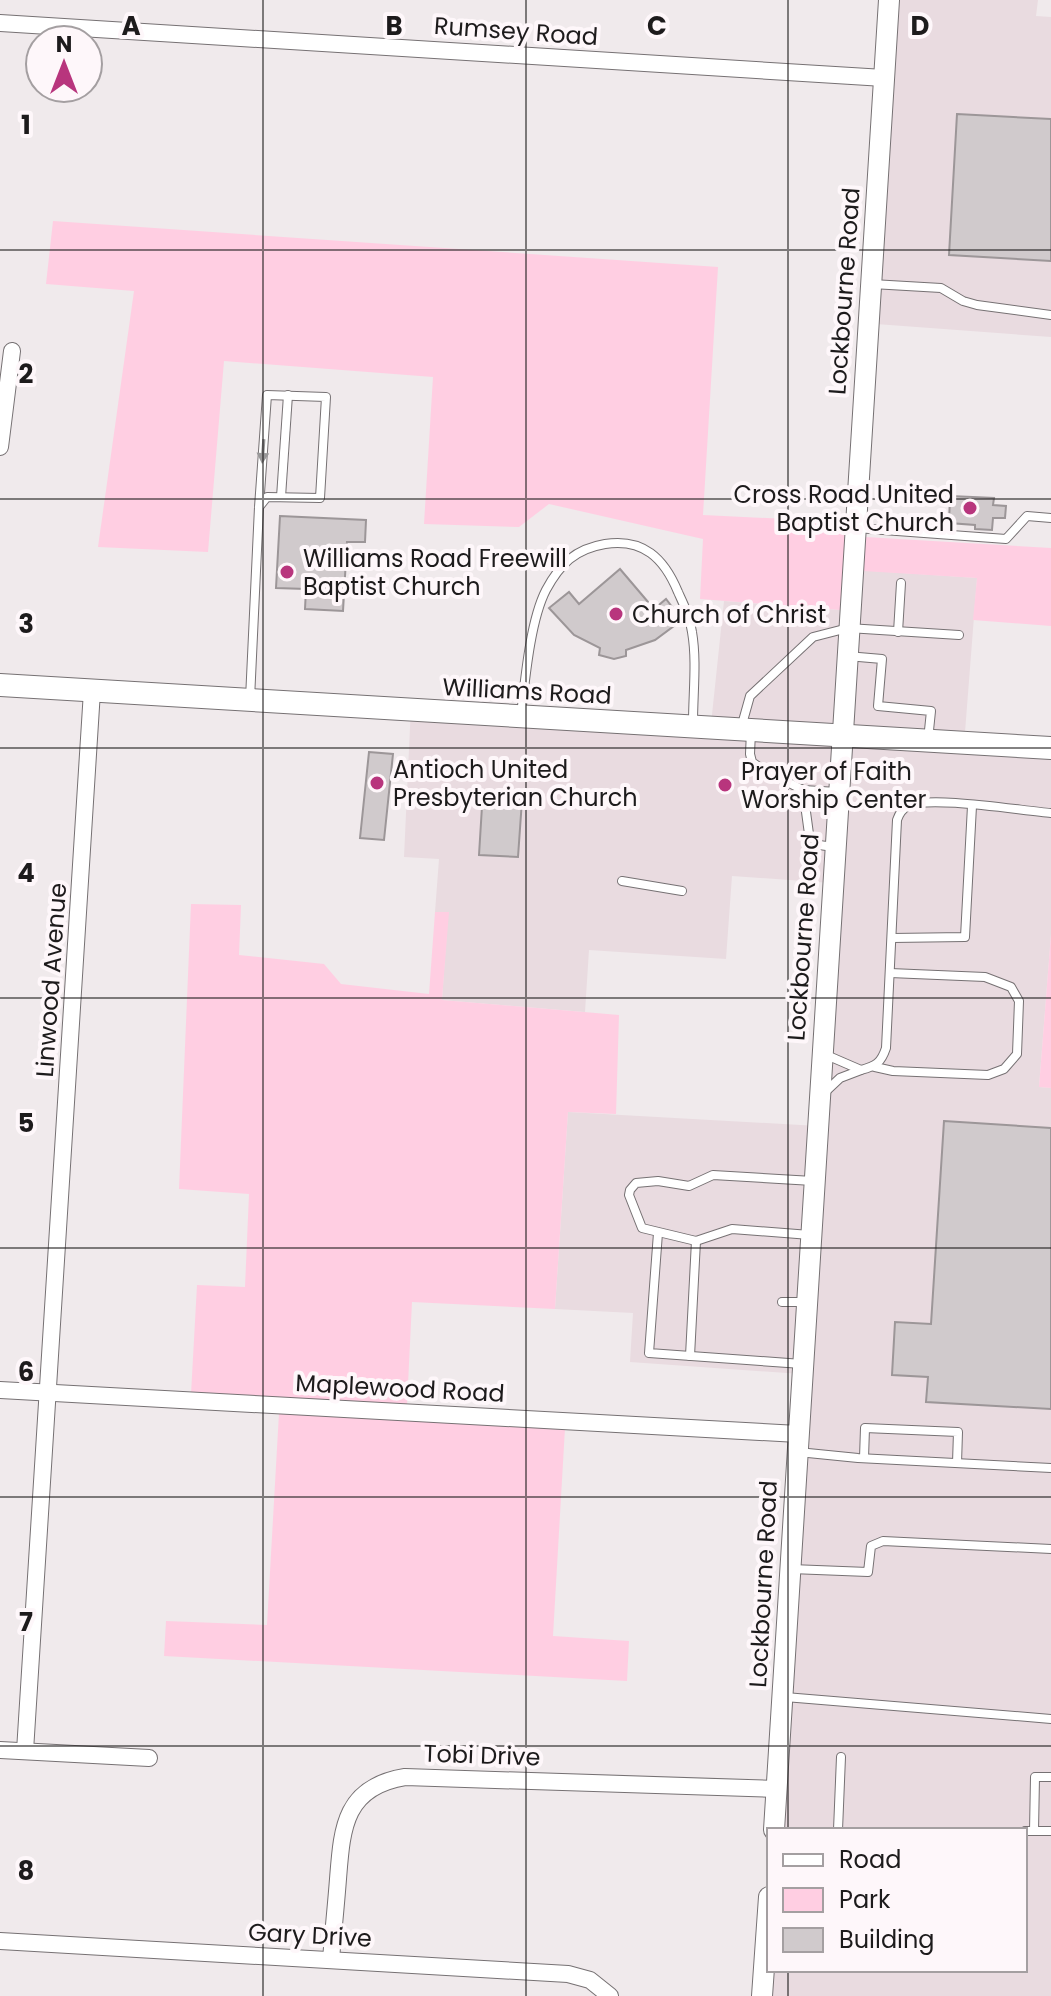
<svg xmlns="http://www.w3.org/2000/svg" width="1051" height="1996" font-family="Poppins,sans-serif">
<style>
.built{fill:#e9dbe0}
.green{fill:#ffcee2}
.building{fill:#d0cacc;stroke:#9c9698;stroke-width:2}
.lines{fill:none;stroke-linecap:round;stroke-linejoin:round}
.service-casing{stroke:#767173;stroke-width:10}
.minor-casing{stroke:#767173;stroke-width:18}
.tertiary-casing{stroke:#767173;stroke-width:22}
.secondary-casing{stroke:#767173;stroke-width:24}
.service{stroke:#fff;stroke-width:8}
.minor{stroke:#fff;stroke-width:16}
.tertiary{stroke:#fff;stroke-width:20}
.secondary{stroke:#fff;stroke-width:22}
.oneway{fill:#999899}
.grid{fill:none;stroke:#1d1b1c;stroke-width:2;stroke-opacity:0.55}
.poi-dot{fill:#b8357d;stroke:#fef7fa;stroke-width:3}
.labels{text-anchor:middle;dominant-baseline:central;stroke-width:8;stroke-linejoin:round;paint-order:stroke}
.street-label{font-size:24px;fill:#1d1b1c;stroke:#fef7fa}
.poi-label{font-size:24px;fill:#1d1b1c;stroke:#fef7fa;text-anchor:start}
.grid-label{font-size:26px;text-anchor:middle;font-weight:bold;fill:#1d1b1c;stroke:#fef7fa;stroke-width:8;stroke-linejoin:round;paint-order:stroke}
</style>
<rect width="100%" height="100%" fill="#f0eaec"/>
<g class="built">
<polygon points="900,0 1038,0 1036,16 1051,17 1051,337 876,324"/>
<polygon points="843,569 977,578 964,745 1051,752 1051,934 1039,1087 1051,1088 1051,1996 761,1996 769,1871 769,1970 1025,1970 1025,1830 772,1830 801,1374 630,1362 633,1313 555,1309 568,1112 818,1126 831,883 732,876 726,959 589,950 585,1012 442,1000 448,912 435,912 439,859 404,857 411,706 711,724 724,601 839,610"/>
</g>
<g class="green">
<polygon points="53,221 718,267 703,515 847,522 840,610 700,599 703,539 549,504 519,527 424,524 433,377 224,361 208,552 98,547 134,291 46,284"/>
<polygon points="865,537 1051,548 1051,626 973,620 977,578 863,571"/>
<polygon points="191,904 241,905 239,955 324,964 341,984 429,994 435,912 449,912 442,1000 619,1015 616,1114 568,1112 555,1309 412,1302 407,1405 191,1394 197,1285 245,1287 249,1194 179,1189"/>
<polygon points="1051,934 1051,1088 1039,1087"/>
<polygon points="279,1413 565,1428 553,1636 629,1641 627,1681 164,1656 166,1621 267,1625"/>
</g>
<g class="building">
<polygon points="957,114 1051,119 1051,261 949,255"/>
<polygon points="950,496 994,498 993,505 1006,506 1005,518 993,518 992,530 975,529 975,525 949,523"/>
<polygon points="280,516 366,520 365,542 347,542 343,611 305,609 306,589 276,588"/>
<polygon points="620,569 654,609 666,599 682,620 655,640 626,650 626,656 614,659 599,655 600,648 574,635 549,608 569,592 579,604"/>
<polygon points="369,752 393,754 384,840 360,838"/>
<polygon points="483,790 513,792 512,799 522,800 518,857 479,855"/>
<polygon points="944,1121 1051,1128 1051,1409 926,1402 928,1377 892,1375 895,1322 931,1324"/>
</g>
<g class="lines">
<g class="service-casing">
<g id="service">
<polyline points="872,284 941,288 963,301 977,305 1051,315"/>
<polyline points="281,497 288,395"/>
<polyline points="856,528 1006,539 1027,516 1051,518"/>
<polyline points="898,632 901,583"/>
<polyline points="847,656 882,659 878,706 931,711 928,740"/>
<polyline points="250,699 259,507 267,395 326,397 320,498 267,497 259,507"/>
<path d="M521,715C525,681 530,621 546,590C560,564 575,549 605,544C643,538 664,558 678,592C684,605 690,617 692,632C697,661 693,693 693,723"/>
<polyline points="741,728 750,696 813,637 848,628 959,635"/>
<polyline points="751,731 750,754 752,762 762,769 803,790 838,792"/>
<polyline points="803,790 809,834 819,845 834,847"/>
<polyline points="622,881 682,891"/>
<polyline points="892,938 965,937 972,806"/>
<polyline points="875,1067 893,1071 988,1075 1004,1069 1017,1054 1019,1001 1011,987 985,977 890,973"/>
<path d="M861,1070C876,1066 881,1063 886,1048L897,820C899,814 902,809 908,806C929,795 1023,811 1051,813"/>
<polyline points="823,1094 840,1078 861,1070 824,1054"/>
<polyline points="658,1233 649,1353 802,1364"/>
<polyline points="810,1235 732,1229 696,1241 642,1228 629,1195 630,1190 636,1183 658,1181 689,1186 713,1175 813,1181"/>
<polyline points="782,1302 806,1302"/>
<polyline points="690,1356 696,1241"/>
<polyline points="798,1452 858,1458 1051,1468"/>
<polyline points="864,1458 865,1428 958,1432 957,1463"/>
<polyline points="791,1569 868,1572 871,1546 883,1541 1051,1549"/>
<polyline points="785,1697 1051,1719"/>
<polyline points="838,1830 841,1757"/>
<polyline points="1025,1831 1051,1831"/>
<polyline points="1034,1831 1035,1777 1051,1777"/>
</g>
</g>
<g class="minor-casing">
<g id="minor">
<polyline points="0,23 884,78"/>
<polyline points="0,447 12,351"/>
<polyline points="0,1390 798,1434"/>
<polyline points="0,1750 149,1758"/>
<polyline points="25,1751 92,691"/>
<polyline points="0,1941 568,1974 590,1980 610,1996"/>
<path d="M331,1960C333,1933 336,1906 338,1879C342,1828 344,1787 405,1777L776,1789"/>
</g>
</g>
<g class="tertiary-casing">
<g id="tertiary">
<polyline points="774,1830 889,0"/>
<polyline points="762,1996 769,1897"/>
</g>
</g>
<g class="secondary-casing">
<polyline id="secondary" points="0,685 1051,748"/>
</g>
<use href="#service" class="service"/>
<use href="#minor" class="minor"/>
<use href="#tertiary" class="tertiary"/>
<use href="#secondary" class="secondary"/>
</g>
<defs><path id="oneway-solid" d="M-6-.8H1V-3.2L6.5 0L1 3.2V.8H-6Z" transform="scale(2)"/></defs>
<use class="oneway" href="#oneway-solid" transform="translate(263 451) rotate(94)"/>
<path class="grid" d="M263,0V1996M526,0V1996M788,0V1830M0,250H1051M0,499H1051M0,748H1051M0,998H1051M0,1248H1051M0,1497H1051M0,1746H1051M788,1970V1996"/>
<g class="poi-dot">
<circle cx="970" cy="508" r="8"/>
<circle cx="287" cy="572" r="8"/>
<circle cx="616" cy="614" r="8"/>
<circle cx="377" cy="783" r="8"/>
<circle cx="725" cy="785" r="8"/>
</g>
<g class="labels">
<g class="street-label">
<text transform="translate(516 31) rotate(4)">Rumsey Road</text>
<text transform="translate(844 291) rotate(-86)">Lockbourne Road</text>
<text transform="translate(527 691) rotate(3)">Williams Road</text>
<text transform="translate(803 937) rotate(-86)">Lockbourne Road</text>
<text transform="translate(51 980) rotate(-86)">Linwood Avenue</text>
<text transform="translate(400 1388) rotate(3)">Maplewood Road</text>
<text transform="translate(763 1584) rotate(-87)">Lockbourne Road</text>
<text transform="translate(482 1755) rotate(2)">Tobi Drive</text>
<text transform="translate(310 1935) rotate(3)">Gary Drive</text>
</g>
<g class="poi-label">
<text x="954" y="494" text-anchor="end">Cross Road United<tspan x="954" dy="28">Baptist Church</tspan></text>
<text x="303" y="558">Williams Road Freewill<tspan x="303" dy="28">Baptist Church</tspan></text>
<text x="632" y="614">Church of Christ</text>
<text x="393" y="769">Antioch United<tspan x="393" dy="28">Presbyterian Church</tspan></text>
<text x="741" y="771">Prayer of Faith<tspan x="741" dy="28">Worship Center</tspan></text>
</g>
</g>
<g class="grid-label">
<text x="131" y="35">A</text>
<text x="394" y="35">B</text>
<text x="657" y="35">C</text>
<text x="920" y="35">D</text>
<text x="26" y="134">1</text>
<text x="26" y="383">2</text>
<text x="26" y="633">3</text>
<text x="26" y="882">4</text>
<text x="26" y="1132">5</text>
<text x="26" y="1381">6</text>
<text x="26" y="1631">7</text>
<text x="26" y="1880">8</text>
</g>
<rect x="767" y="1828" width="260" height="144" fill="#fef7fa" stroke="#a49fa1" stroke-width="2"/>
<rect x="783" y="1854" width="40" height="12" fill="#ffffff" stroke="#a49fa1" stroke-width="2"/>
<text x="839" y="1868" font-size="24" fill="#1d1b1c">Road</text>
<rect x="783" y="1888" width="40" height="24" fill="#ffcee2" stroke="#a49fa1" stroke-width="2"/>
<text x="839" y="1908" font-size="24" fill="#1d1b1c">Park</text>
<rect x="783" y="1928" width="40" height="24" fill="#d0cacc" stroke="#a49fa1" stroke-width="2"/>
<text x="839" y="1948" font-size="24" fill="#1d1b1c">Building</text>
<g transform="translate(64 64)"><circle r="38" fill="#fef7fa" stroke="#a49fa1" stroke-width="2"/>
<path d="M0-6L14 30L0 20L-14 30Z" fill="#b8357d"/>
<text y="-12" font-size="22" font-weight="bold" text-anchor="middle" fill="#1d1b1c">N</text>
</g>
</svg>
